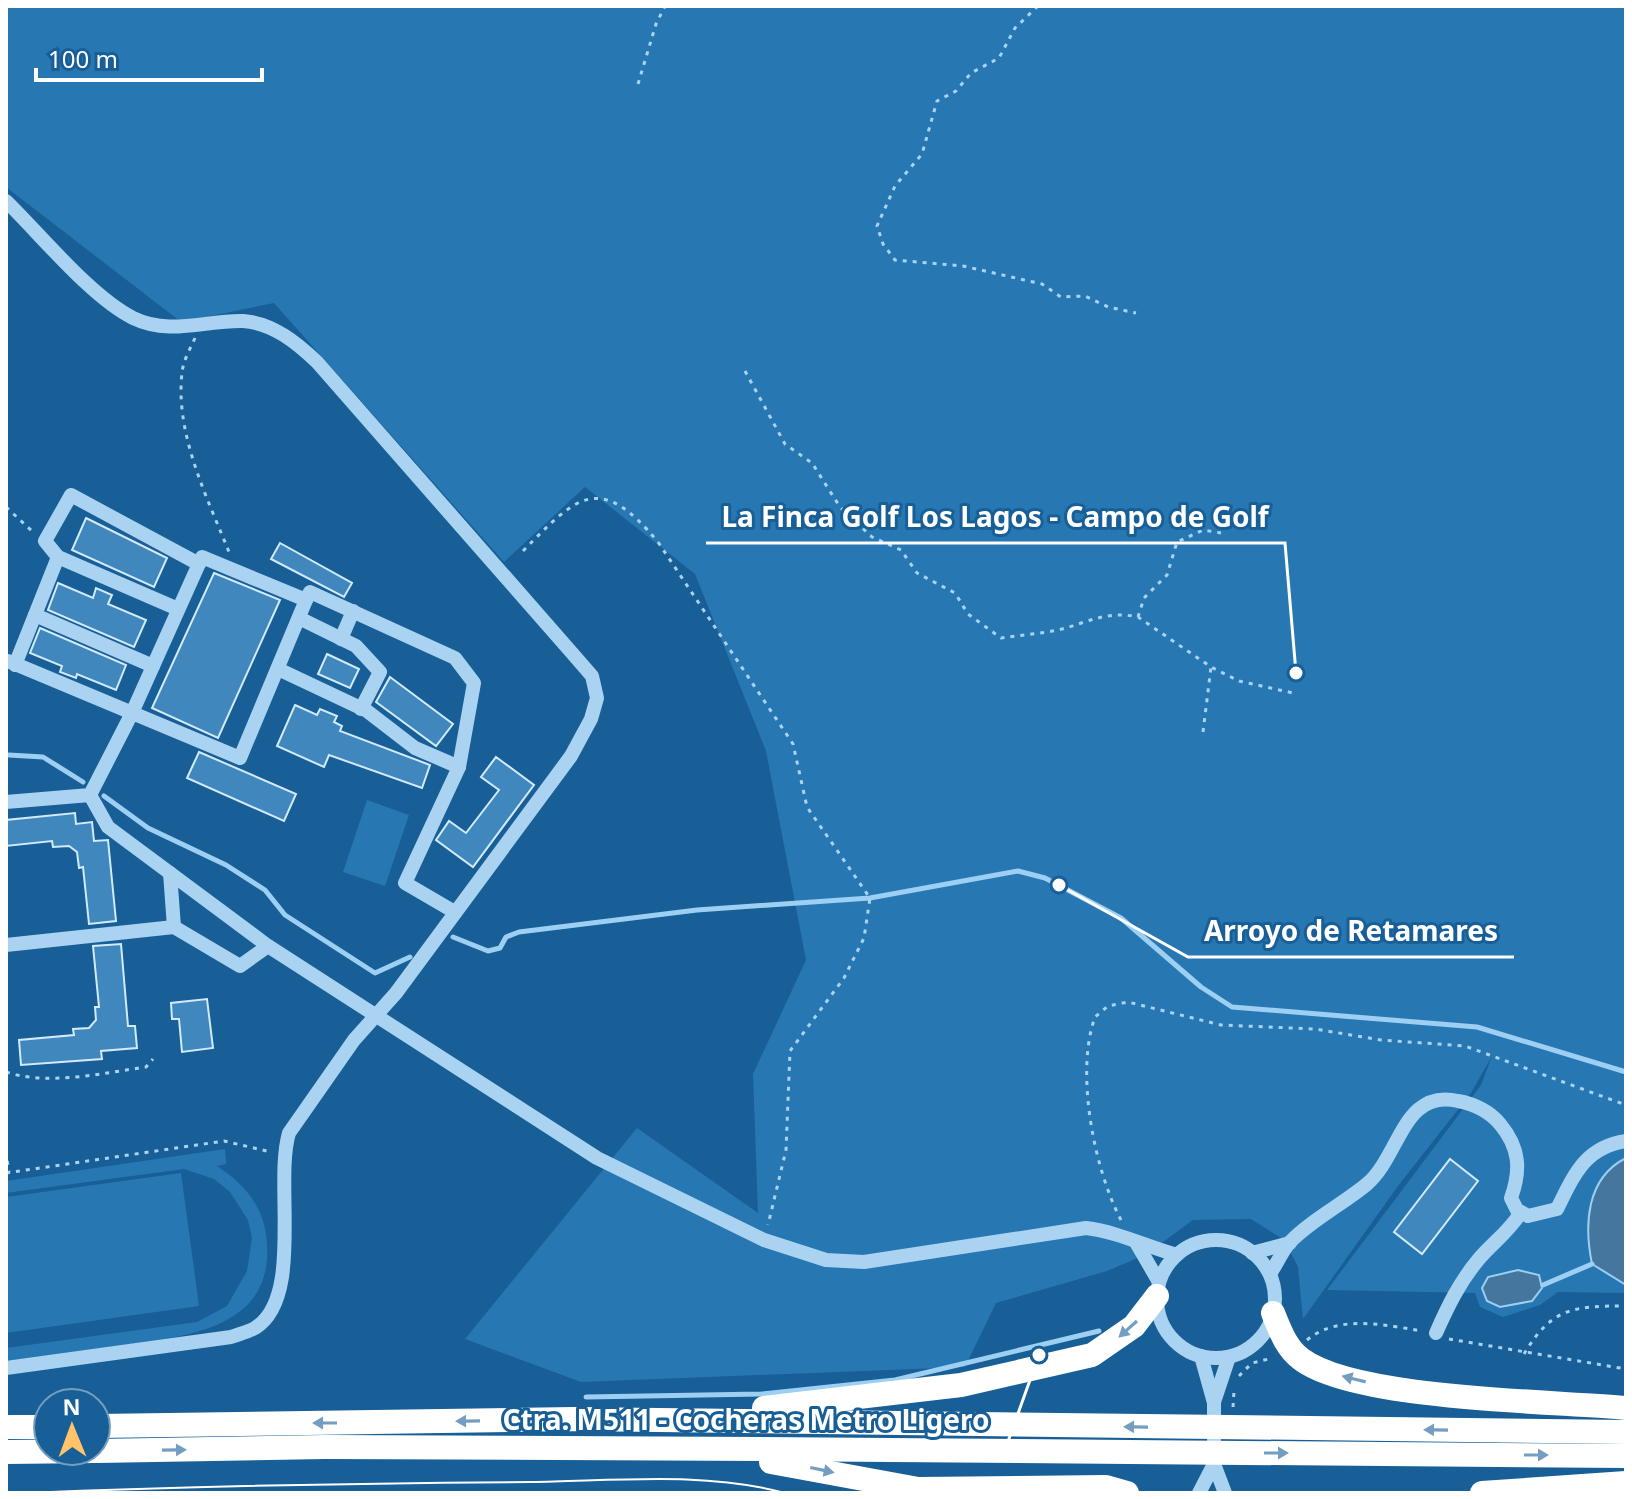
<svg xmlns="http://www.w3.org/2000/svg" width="1632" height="1499" font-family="'Noto Sans',sans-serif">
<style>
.green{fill:#2777b3}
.water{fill:#45769e;stroke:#9dcff3;stroke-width:2}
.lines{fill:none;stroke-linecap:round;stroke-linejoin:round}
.stream{stroke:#9dcff3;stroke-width:5}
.building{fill:#4087be;stroke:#d2eafc;stroke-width:2}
.path{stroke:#aad3f1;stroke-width:3;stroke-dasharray:4 6;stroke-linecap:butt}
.minor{stroke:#aad3f1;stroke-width:14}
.highway{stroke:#fff;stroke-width:24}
.tram{stroke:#fff;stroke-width:2}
.oneway{fill:#749ec1}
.leader{fill:none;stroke:#fff;stroke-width:3}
.callout-dot{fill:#fff;stroke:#185e97;stroke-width:3}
.callout-label{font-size:28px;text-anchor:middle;font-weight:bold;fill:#fff;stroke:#185e97;stroke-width:6;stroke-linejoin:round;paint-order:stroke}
</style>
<rect width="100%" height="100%" fill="#185e97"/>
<g class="green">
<polygon points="6,6 1626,6 1626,1293 1558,1292 1540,1305 1503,1317 1480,1307 1475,1293 1327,1290 1481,1085 1492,1056 1471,1093 1398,1186 1303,1319 1298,1267 1284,1240 1251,1219 1193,1220 1145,1255 1107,1271 996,1303 965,1367 581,1382 465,1339 637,1128 758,1213 753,1074 806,960 766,751 695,574 585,487 504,562 274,303 181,322 6,187"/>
<polygon points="367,800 409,815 385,886 343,872"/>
<path d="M225,1149L226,1164L217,1166C246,1185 265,1208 267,1244C273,1333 177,1337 115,1346C78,1351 42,1356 6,1361V1348L197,1322L227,1306L247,1271L252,1238L248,1220L230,1192L214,1179L184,1169L6,1193V1181Z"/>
<polygon points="181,1173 199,1306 6,1333 6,1197"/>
</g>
<g class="water">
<path d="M1626,1158V1285L1592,1264C1584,1225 1586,1178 1626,1158Z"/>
<polygon points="1518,1270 1539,1275 1542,1288 1532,1301 1500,1307 1487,1301 1482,1288 1488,1277"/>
</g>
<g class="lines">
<g class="stream">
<polyline points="9,755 43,757 83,782"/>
<polyline points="104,796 148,828 226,865 265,890 285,915 375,973 410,957"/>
<polyline points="453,937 488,951 500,948 506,937 519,932 697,910 870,898 1018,871 1045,878 1121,918 1201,987 1232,1007 1477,1027 1626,1072"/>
<polyline points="1543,1285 1592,1264"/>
<polyline points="586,1397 761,1394 895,1380 1099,1331"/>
</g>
</g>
<g class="building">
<polygon points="86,518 167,558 154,587 72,550"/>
<polygon points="280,543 352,583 344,597 271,559"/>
<polygon points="214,573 280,600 218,738 152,708"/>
<polygon points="58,583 93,598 96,588 112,595 108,604 146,620 134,647 48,610"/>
<polygon points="40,628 126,665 116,690 77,674 76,678 60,672 62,666 30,653"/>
<polygon points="327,654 359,669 350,688 318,674"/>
<polygon points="390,677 453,724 436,746 376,702"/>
<polygon points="295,705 317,715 320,709 337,716 334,722 342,726 340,731 430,765 422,788 329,755 324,767 277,746"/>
<polygon points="199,752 296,794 284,821 187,778"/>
<polygon points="496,757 534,785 473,867 436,840 449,821 466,833 499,790 481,777"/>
<polygon points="75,813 76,824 92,822 94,841 108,840 116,921 89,924 83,867 79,868 77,852 69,846 53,847 52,841 6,846 6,820"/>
<polygon points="121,944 128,1026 135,1026 137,1048 101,1051 102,1059 21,1065 19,1040 74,1035 73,1029 89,1028 96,1020 95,1007 99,1007 93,946"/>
<polygon points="207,999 213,1048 182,1052 179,1019 172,1019 171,1003"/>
<polygon points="1450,1159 1478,1181 1422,1254 1394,1232"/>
</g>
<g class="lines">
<g class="path">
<polyline points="1038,6 1015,28 999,58 971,73 956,91 937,101 922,154 895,186 877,226 883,244 895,260 963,266 1042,284 1061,297 1085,296 1108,307 1136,313"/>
<polyline points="638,84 656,24 665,6"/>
<path d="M195,338C190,349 183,361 182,373C175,434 207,497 229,552"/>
<path d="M745,371L785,444L812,463L840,507L872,537L901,550L917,573L955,593L968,614L1001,638C1020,635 1040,634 1058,630C1087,623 1106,610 1138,617L1211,667L1239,681L1293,693"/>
<polyline points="6,507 32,531"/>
<path d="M523,551C577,496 599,471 658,542L793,744L807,807L870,898L864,938L844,978L790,1051L786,1150L768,1225"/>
<polyline points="1138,617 1144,598 1167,575 1177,542 1203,530 1221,533"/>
<polyline points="6,686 7,677"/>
<polyline points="1203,732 1211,667"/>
<path d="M6,1072C49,1086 103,1073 146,1067L153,1059"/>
<polyline points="6,1151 9,1173"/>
<polyline points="6,1173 224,1141 271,1152"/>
<path d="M1121,1220C1094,1169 1075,1072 1095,1017L1108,1006L1128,1002L1221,1025L1315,1029L1381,1040L1465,1046L1626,1105"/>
<polyline points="1449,1339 1626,1369"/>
<path d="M1307,1340C1338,1314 1385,1325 1422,1331"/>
<path d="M1524,1354C1552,1307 1574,1306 1626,1306"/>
<polyline points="1239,1376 1252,1363 1273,1358"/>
<polyline points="1233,1407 1234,1391"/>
</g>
<g class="minor">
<path d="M6,201C41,235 91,297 133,318C170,336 205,320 243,321C273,323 297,343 317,362L572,653L592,676L597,698L591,719L571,756L396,993L354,1040L289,1133C274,1183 304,1298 255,1328C248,1332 239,1334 231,1337L6,1368"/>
<polyline points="178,609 58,557 45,541 71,495 199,564"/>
<polyline points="35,615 153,666"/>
<polyline points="299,618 356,646 380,672 361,709"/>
<polyline points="341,639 353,611"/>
<polyline points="6,661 8,661 240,758 306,600 202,557 132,713 90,795 6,802"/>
<polyline points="15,665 58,557"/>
<polyline points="278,669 367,711 415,748 459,767 474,683 455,658 310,592 306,600"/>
<path d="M90,795L108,827L268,946L597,1158L764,1240L826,1260L864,1262L1086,1228C1118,1232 1145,1246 1177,1255"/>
<polyline points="170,873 174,927"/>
<polyline points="453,911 405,883 459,767"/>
<polyline points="6,945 174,927 240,966 268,946"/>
<circle cx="1216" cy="1299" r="59"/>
<polyline points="1137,1244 1159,1282"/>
<polyline points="1252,1253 1290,1243"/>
<path d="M1270,1274C1276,1265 1282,1252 1289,1243C1311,1220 1343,1204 1367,1184C1400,1156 1403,1088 1458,1101C1474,1104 1490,1112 1500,1124C1520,1148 1521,1170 1511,1198L1517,1210L1528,1216L1557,1209C1574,1175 1585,1147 1626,1141"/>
<path d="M1436,1333C1448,1306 1459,1283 1478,1260C1492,1243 1509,1232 1521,1212"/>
<polyline points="1201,1356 1214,1403 1214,1464 1225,1493"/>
<polyline points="1214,1402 1229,1357"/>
<polyline points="1199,1493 1214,1464"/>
</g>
<g class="highway">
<path d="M1273,1313C1280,1330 1286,1348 1301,1359C1355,1400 1553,1401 1626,1408"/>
<polyline points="764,1408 961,1385 1092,1355 1134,1326 1157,1296"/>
<polyline points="96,1426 574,1419 1626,1432"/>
<polyline points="6,1427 48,1427"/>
<polyline points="96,1451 325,1447 762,1449 1626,1456"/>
<polyline points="6,1452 95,1451"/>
<polyline points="771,1462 918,1489 1106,1487 1127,1493"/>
<polyline points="1482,1493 1626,1483"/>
</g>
<path class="tram" d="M26,1493C194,1486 362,1483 531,1482C614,1481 704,1471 785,1493"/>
</g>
<defs><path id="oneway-solid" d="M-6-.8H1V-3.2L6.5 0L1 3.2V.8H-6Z" transform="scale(2)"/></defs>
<g class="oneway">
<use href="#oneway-solid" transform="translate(1128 1329) rotate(138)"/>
<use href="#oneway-solid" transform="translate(1354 1379) rotate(-166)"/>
<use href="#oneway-solid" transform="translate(468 1421) rotate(179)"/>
<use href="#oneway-solid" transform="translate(325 1423) rotate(180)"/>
<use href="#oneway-solid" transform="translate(1136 1427) rotate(-179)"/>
<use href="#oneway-solid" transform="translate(1436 1430) rotate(-179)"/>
<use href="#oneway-solid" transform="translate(174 1450) rotate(-1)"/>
<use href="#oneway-solid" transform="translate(1276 1453)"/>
<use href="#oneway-solid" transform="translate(1536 1455)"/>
<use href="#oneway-solid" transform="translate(822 1470) rotate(12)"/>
</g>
<path class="leader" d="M1296 673L1285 543H706M1059 885L1188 957H1514M1039 1355L1006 1447H487"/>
<g class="callout-dot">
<circle cx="1296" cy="673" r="8"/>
<circle cx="1059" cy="885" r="8"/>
<circle cx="1039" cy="1355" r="8"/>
</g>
<g class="callout-label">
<text x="995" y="527">La Finca Golf Los Lagos - Campo de Golf</text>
<text x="1351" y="941">Arroyo de Retamares</text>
<text x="746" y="1430">Ctra. M511 - Cocheras Metro Ligero</text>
</g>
<rect width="1632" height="1499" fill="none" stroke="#ffffff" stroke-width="16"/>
<g transform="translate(72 1427) rotate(359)"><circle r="38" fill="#185e97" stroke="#749ec1" stroke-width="2"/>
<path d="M0-6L14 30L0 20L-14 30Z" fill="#ffc36a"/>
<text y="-12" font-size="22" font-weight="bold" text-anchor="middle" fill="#ffffff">N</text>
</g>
<path d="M36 68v12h226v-12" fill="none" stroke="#ffffff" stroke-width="4"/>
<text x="48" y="68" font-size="24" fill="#ffffff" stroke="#185e97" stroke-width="6" paint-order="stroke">100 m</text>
</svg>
